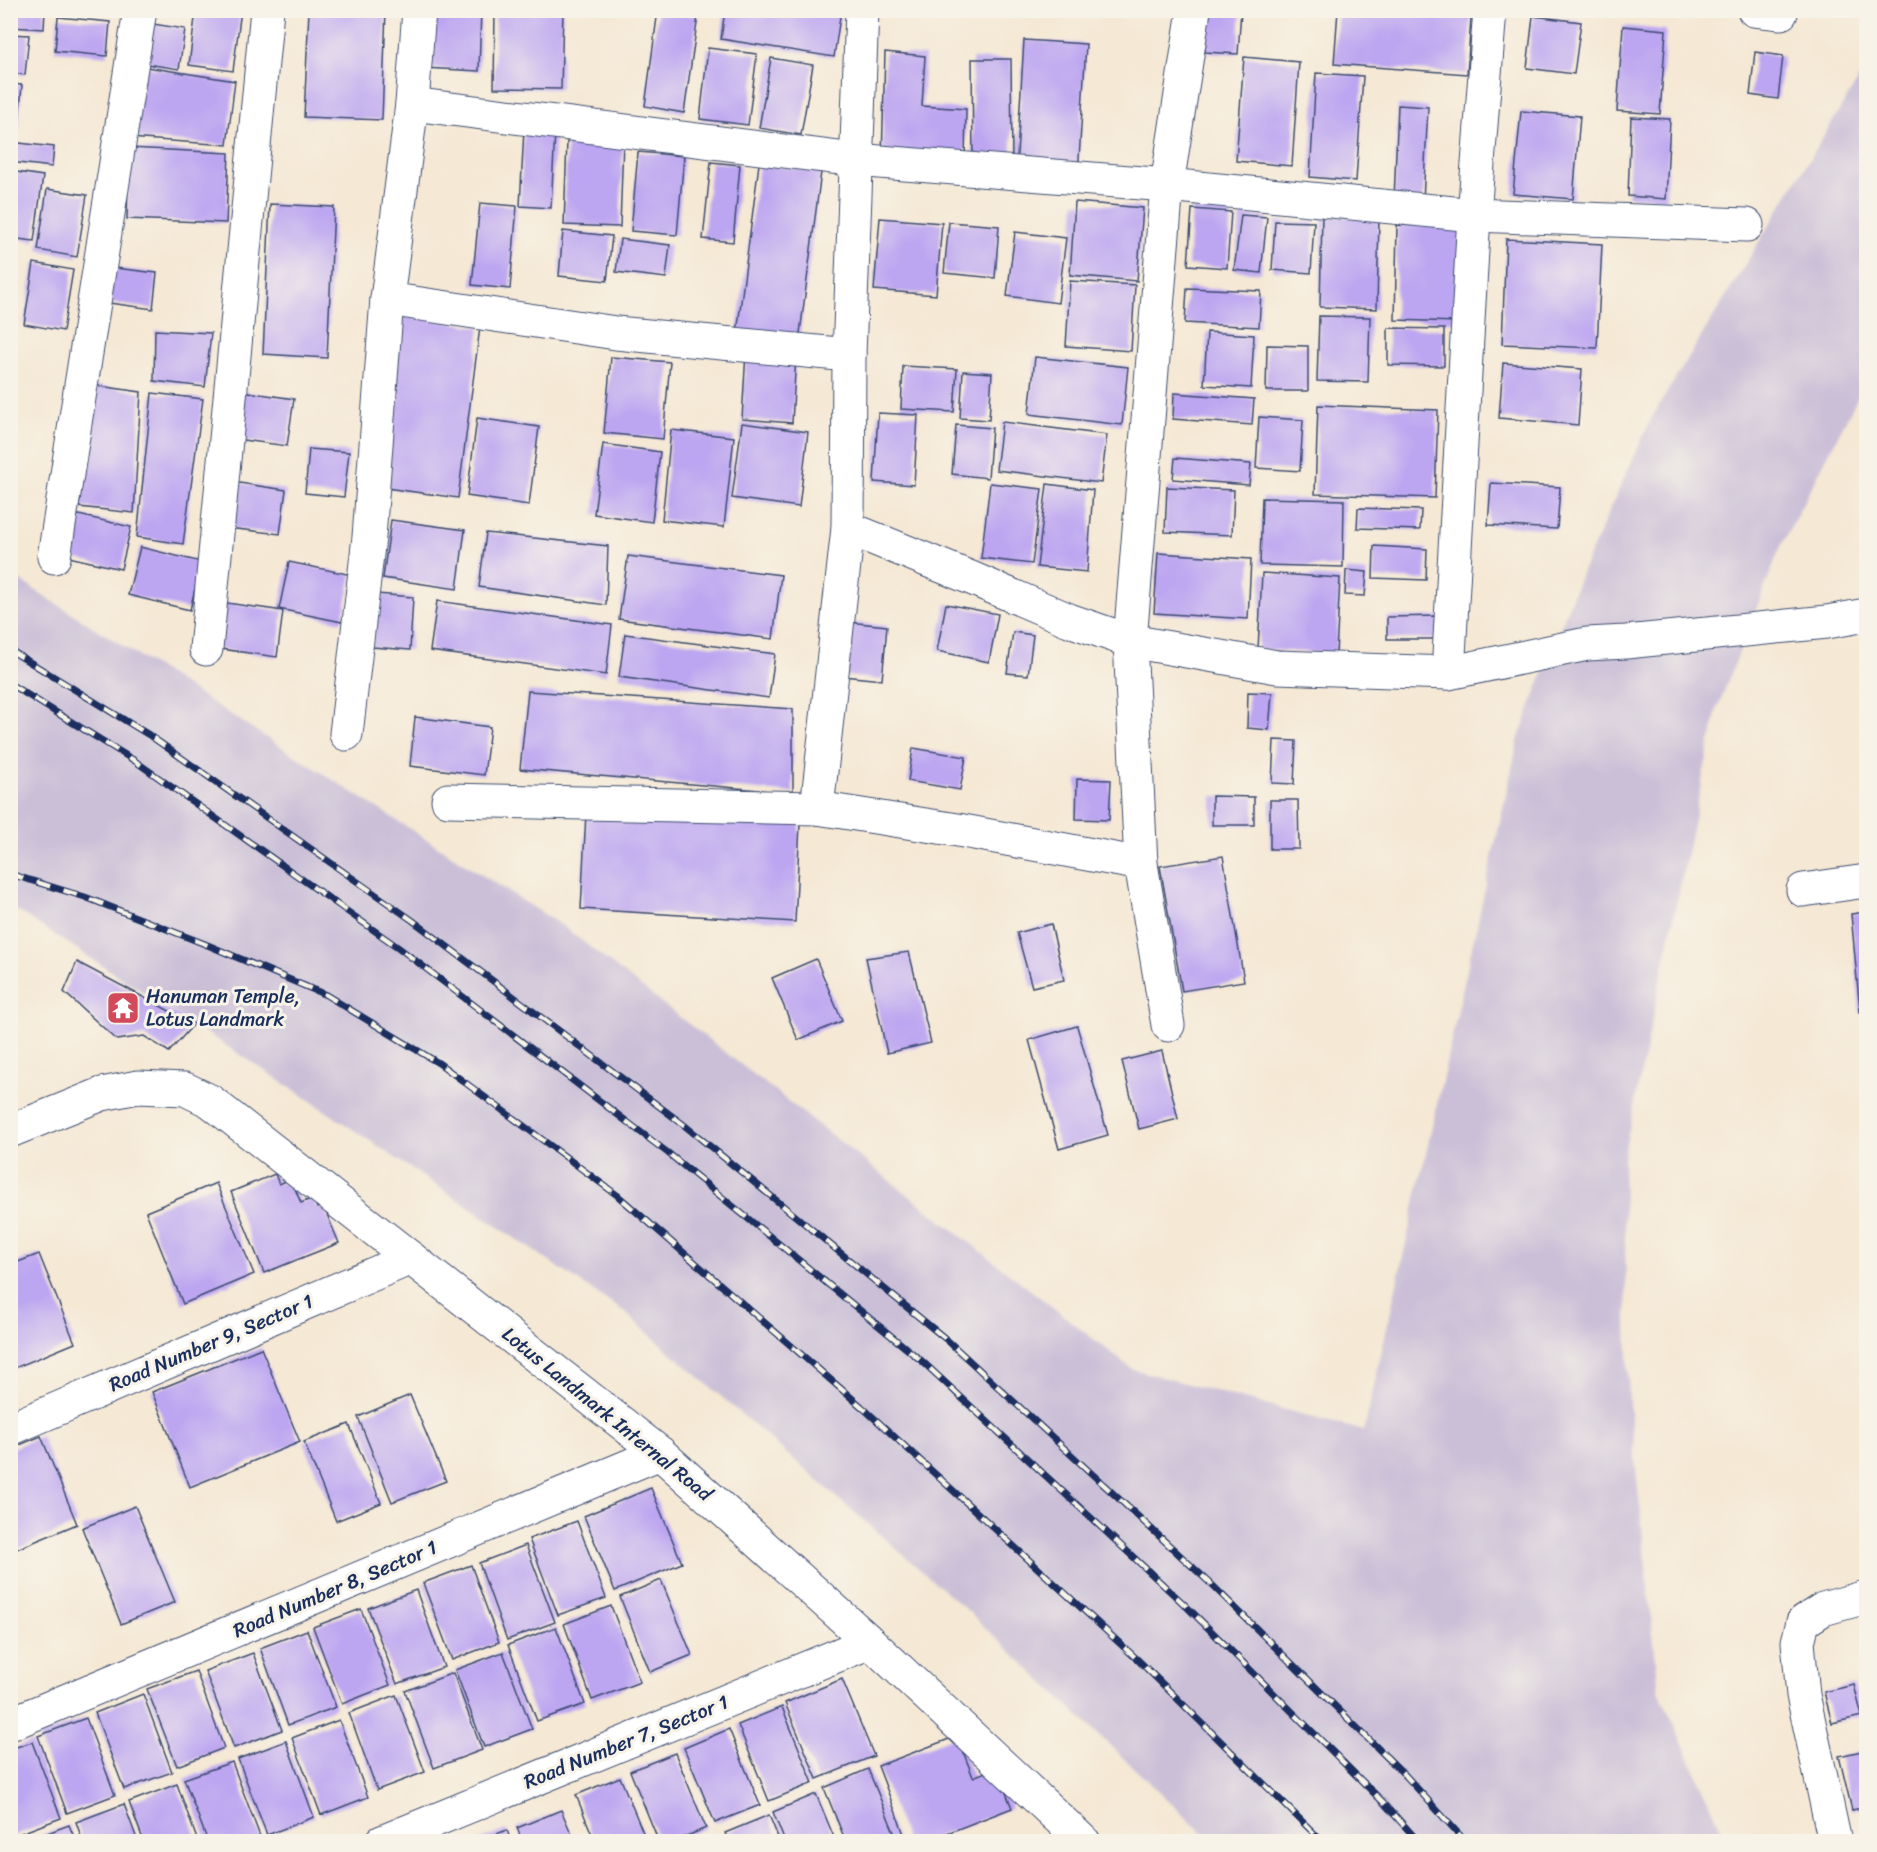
<svg xmlns="http://www.w3.org/2000/svg" width="1877" height="1852" font-family="Sriracha,sans-serif">
<style>
.industrial{fill:#cabfd7}
.building{fill:#bca5f1}
.lines{fill:none;stroke-linecap:round;stroke-linejoin:round}
.minor-casing{stroke:#3c4b70;stroke-width:35}
.minor{stroke:#fff;stroke-width:33}
.rail-casing{stroke:#1b2f5e;stroke-width:7}
.rail{stroke:#f7f3e8;stroke-width:4.5;stroke-dasharray:14;stroke-linecap:butt}
.labels{text-anchor:middle;dominant-baseline:central;stroke-width:6;stroke-linejoin:round;paint-order:stroke}
.poi-label{font-size:20px;fill:#1b2f5e;stroke:#f7f3e8;text-anchor:start}
.street-label{font-size:20px;fill:#1b2f5e;stroke:#f7f3e8}
</style>
<rect width="100%" height="100%" fill="#f7f3e8"/>
<filter id="ink" filterUnits="userSpaceOnUse"><feTurbulence type="fractalNoise" baseFrequency=".0167" numOctaves="2"/><feDisplacementMap in="SourceGraphic" scale="12" xChannelSelector="R" yChannelSelector="G"/><feConvolveMatrix kernelMatrix="1 2 1 2 8 2 1 2 1" color-interpolation-filters="sRGB"/></filter>
<filter id="wash" filterUnits="userSpaceOnUse"><feTurbulence type="fractalNoise" baseFrequency=".008" numOctaves="4" result="noise"/><feDisplacementMap in="SourceGraphic" scale="24" xChannelSelector="R" yChannelSelector="G"/><feGaussianBlur stdDeviation="1.35" result="paint"/><feColorMatrix in="noise" values="0 0 0 0 0 0 0 0 0 0 0 0 0 0 0 0 0 1.4 0 .05"/><feComposite in="paint" operator="in"/></filter>
<g filter="url(#wash)">
<rect width="100%" height="100%" fill="#f5e8d4"/>
<polygon class="industrial" points="1866,67 1866,381 1780,548 1717,709 1623,1159 1629,1403 1659,1691 1727,1841 1211,1841 969,1612 623,1311 293,1089 18,911 11,909 10,574 564,927 1132,1369 1364,1431 1519,737 1580,576 1652,417"/>
<g id="blocks">
<g class="building">
<polygon points="10,10 45,10 44,29 10,27"/>
<polygon points="196,10 241,10 233,71 189,65"/>
<polygon points="309,10 386,10 382,120 304,117"/>
<polygon points="425,10 481,10 479,71 423,68"/>
<polygon points="495,10 563,10 561,89 494,88"/>
<polygon points="658,10 698,16 684,113 645,106"/>
<polygon points="725,10 841,10 834,57 721,39"/>
<polygon points="1208,10 1241,10 1238,54 1205,52"/>
<polygon points="1338,10 1369,10 1471,18 1467,74 1334,64"/>
<polygon points="1533,16 1581,22 1574,74 1527,68"/>
<polygon points="58,17 110,22 107,56 55,51"/>
<polygon points="147,23 185,29 179,69 140,63"/>
<polygon points="1623,26 1666,30 1660,114 1617,111"/>
<polygon points="10,34 29,35 25,75 10,73"/>
<polygon points="1024,40 1086,44 1078,176 1016,172"/>
<polygon points="708,48 757,54 748,125 700,119"/>
<polygon points="885,52 925,56 922,106 966,109 965,159 882,158"/>
<polygon points="1755,52 1783,56 1778,99 1750,95"/>
<polygon points="1244,57 1299,62 1292,166 1236,161"/>
<polygon points="771,58 813,65 801,135 759,128"/>
<polygon points="972,59 1011,59 1012,161 973,163"/>
<polygon points="140,66 235,81 227,145 129,138"/>
<polygon points="1316,73 1363,76 1356,181 1310,177"/>
<polygon points="10,84 22,85 18,134 10,133"/>
<polygon points="1398,105 1428,107 1423,201 1394,199"/>
<polygon points="1521,111 1580,116 1573,199 1513,194"/>
<polygon points="1631,117 1670,119 1666,199 1628,196"/>
<polygon points="524,129 555,131 551,208 520,206"/>
<polygon points="567,140 623,141 620,227 564,225"/>
<polygon points="10,142 54,147 52,167 10,162"/>
<polygon points="129,148 229,153 226,223 127,219"/>
<polygon points="638,152 684,156 677,235 631,231"/>
<polygon points="711,162 740,165 733,242 703,239"/>
<polygon points="759,164 821,172 799,341 737,333"/>
<polygon points="10,171 43,176 34,241 10,238"/>
<polygon points="47,189 87,195 77,257 38,250"/>
<polygon points="1075,202 1143,208 1137,281 1070,275"/>
<polygon points="480,203 517,206 510,289 472,285"/>
<polygon points="270,204 334,207 327,358 263,354"/>
<polygon points="1192,209 1231,212 1227,268 1188,265"/>
<polygon points="1241,215 1267,217 1261,273 1234,270"/>
<polygon points="1322,216 1379,218 1377,309 1320,307"/>
<polygon points="880,218 942,223 936,295 874,290"/>
<polygon points="1275,221 1314,222 1311,273 1272,270"/>
<polygon points="949,222 999,226 995,278 944,273"/>
<polygon points="1397,225 1461,227 1458,322 1395,320"/>
<polygon points="563,231 612,236 607,281 559,276"/>
<polygon points="1015,232 1066,238 1058,303 1007,296"/>
<polygon points="620,239 670,245 666,278 616,272"/>
<polygon points="1506,239 1602,244 1597,348 1502,344"/>
<polygon points="34,263 73,270 63,331 24,324"/>
<polygon points="106,267 157,273 153,309 102,302"/>
<polygon points="1070,281 1135,285 1131,351 1066,346"/>
<polygon points="1187,288 1261,291 1259,327 1185,323"/>
<polygon points="402,316 480,327 458,498 379,487"/>
<polygon points="1319,316 1370,317 1368,382 1317,381"/>
<polygon points="1388,328 1444,329 1444,366 1388,365"/>
<polygon points="155,330 211,333 205,387 154,381"/>
<polygon points="1207,332 1254,335 1251,388 1204,385"/>
<polygon points="1267,345 1308,346 1308,391 1266,391"/>
<polygon points="746,352 796,356 792,423 742,419"/>
<polygon points="611,357 670,362 663,439 604,433"/>
<polygon points="1035,357 1128,367 1122,425 1029,414"/>
<polygon points="1503,363 1582,369 1578,425 1499,418"/>
<polygon points="903,366 957,369 954,412 901,409"/>
<polygon points="963,371 992,373 989,420 960,418"/>
<polygon points="92,385 141,392 134,513 79,507"/>
<polygon points="234,390 294,399 287,446 228,438"/>
<polygon points="152,393 203,399 183,544 137,537"/>
<polygon points="1174,393 1254,399 1252,425 1173,419"/>
<polygon points="1318,405 1438,410 1435,498 1315,494"/>
<polygon points="878,413 918,415 914,485 874,482"/>
<polygon points="1259,417 1303,420 1300,471 1256,468"/>
<polygon points="477,418 539,427 529,505 467,496"/>
<polygon points="1002,422 1107,435 1101,483 996,470"/>
<polygon points="742,423 808,432 799,507 732,498"/>
<polygon points="956,425 992,428 988,478 952,474"/>
<polygon points="671,430 734,437 724,527 662,520"/>
<polygon points="603,444 660,452 652,522 594,514"/>
<polygon points="309,449 349,452 344,497 305,493"/>
<polygon points="1175,458 1251,464 1249,485 1173,479"/>
<polygon points="226,481 286,490 280,534 219,527"/>
<polygon points="990,483 1042,489 1032,564 981,558"/>
<polygon points="1491,483 1560,487 1557,529 1488,525"/>
<polygon points="1047,484 1093,490 1087,572 1037,567"/>
<polygon points="1167,487 1234,490 1232,535 1165,532"/>
<polygon points="1262,498 1344,500 1343,567 1260,565"/>
<polygon points="1358,508 1421,510 1420,530 1357,528"/>
<polygon points="70,513 131,527 121,569 60,555"/>
<polygon points="391,520 465,530 457,589 383,578"/>
<polygon points="486,533 608,546 606,605 479,587"/>
<polygon points="1374,546 1427,549 1426,580 1373,578"/>
<polygon points="140,547 201,562 190,610 128,595"/>
<polygon points="1158,553 1251,559 1248,619 1154,613"/>
<polygon points="628,556 781,575 773,639 619,619"/>
<polygon points="289,562 352,575 342,622 279,609"/>
<polygon points="1346,570 1367,572 1365,596 1345,595"/>
<polygon points="1262,573 1340,578 1336,654 1258,649"/>
<polygon points="376,594 413,597 410,650 372,647"/>
<polygon points="437,601 612,625 606,675 430,651"/>
<polygon points="220,602 283,611 277,657 214,648"/>
<polygon points="946,604 998,614 989,662 937,651"/>
<polygon points="1440,616 1440,639 1387,639 1387,617"/>
<polygon points="848,622 887,626 882,680 843,676"/>
<polygon points="1013,632 1033,635 1028,675 1007,673"/>
<polygon points="625,634 775,654 769,698 619,677"/>
<polygon points="528,691 793,709 793,793 520,769"/>
<polygon points="1248,692 1272,693 1269,730 1247,728"/>
<polygon points="415,717 490,727 484,775 410,766"/>
<polygon points="1274,740 1296,741 1294,784 1272,783"/>
<polygon points="913,748 966,757 960,790 908,781"/>
<polygon points="1077,779 1111,780 1109,820 1076,819"/>
<polygon points="1212,796 1254,797 1254,825 1212,825"/>
<polygon points="1270,800 1298,800 1299,849 1270,849"/>
<polygon points="586,813 800,824 795,922 581,909"/>
<polygon points="1223,856 1244,981 1182,991 1160,866"/>
<polygon points="1866,912 1866,1012 1860,1012 1851,914"/>
<polygon points="1051,924 1064,980 1032,987 1017,933"/>
<polygon points="909,952 931,1043 887,1053 866,958"/>
<polygon points="816,959 842,1021 798,1040 772,978"/>
<polygon points="77,962 194,1024 169,1052 144,1036 117,1040 64,992"/>
<polygon points="1077,1026 1108,1135 1059,1149 1029,1040"/>
<polygon points="1162,1051 1178,1119 1139,1129 1122,1061"/>
<polygon points="275,1174 279,1184 291,1179 301,1203 313,1198 317,1208 323,1205 339,1243 264,1273 231,1192"/>
<polygon points="216,1183 254,1274 183,1304 146,1212"/>
<polygon points="39,1254 75,1343 10,1370 10,1265"/>
<polygon points="261,1348 300,1442 190,1487 152,1392"/>
<polygon points="410,1395 446,1481 392,1502 358,1417"/>
<polygon points="349,1424 381,1503 336,1521 304,1442"/>
<polygon points="41,1436 77,1524 17,1549 10,1534 10,1449"/>
<polygon points="651,1488 682,1563 615,1591 584,1516"/>
<polygon points="135,1506 175,1602 121,1624 82,1528"/>
<polygon points="577,1521 606,1598 558,1615 529,1539"/>
<polygon points="526,1545 555,1622 507,1640 479,1563"/>
<polygon points="471,1565 499,1642 452,1660 423,1583"/>
<polygon points="661,1580 692,1655 650,1672 620,1597"/>
<polygon points="416,1590 444,1667 397,1684 368,1608"/>
<polygon points="611,1606 640,1682 592,1700 564,1624"/>
<polygon points="361,1609 390,1685 342,1704 313,1627"/>
<polygon points="556,1627 585,1704 537,1721 508,1645"/>
<polygon points="307,1630 336,1707 288,1725 260,1648"/>
<polygon points="503,1652 532,1729 484,1747 455,1670"/>
<polygon points="253,1653 282,1730 234,1748 205,1671"/>
<polygon points="196,1671 224,1748 177,1766 147,1689"/>
<polygon points="453,1673 482,1750 434,1768 405,1691"/>
<polygon points="842,1679 874,1756 817,1779 785,1703"/>
<polygon points="1854,1685 1862,1716 1832,1723 1824,1692"/>
<polygon points="143,1694 172,1772 124,1789 95,1713"/>
<polygon points="396,1695 425,1772 377,1790 349,1713"/>
<polygon points="782,1707 813,1783 769,1801 738,1725"/>
<polygon points="86,1718 115,1795 67,1813 38,1736"/>
<polygon points="339,1720 368,1797 321,1815 292,1738"/>
<polygon points="729,1729 760,1805 715,1823 684,1748"/>
<polygon points="957,1736 973,1777 996,1768 1012,1808 924,1842 907,1842 878,1766"/>
<polygon points="286,1741 314,1817 267,1835 238,1759"/>
<polygon points="32,1742 61,1818 13,1836 10,1830 10,1749"/>
<polygon points="1866,1750 1866,1807 1852,1810 1839,1756"/>
<polygon points="675,1753 706,1828 673,1842 659,1842 630,1771"/>
<polygon points="232,1762 261,1839 254,1842 208,1842 184,1779"/>
<polygon points="868,1769 898,1842 846,1842 824,1788"/>
<polygon points="620,1777 647,1842 595,1842 576,1795"/>
<polygon points="177,1784 198,1842 144,1842 129,1802"/>
<polygon points="816,1794 836,1842 785,1842 773,1812"/>
<polygon points="124,1804 138,1842 83,1842 76,1822"/>
<polygon points="561,1810 575,1842 523,1842 517,1828"/>
<polygon points="769,1815 780,1842 729,1842 725,1833"/>
<polygon points="69,1825 76,1842 26,1842 26,1841"/>
<polygon points="507,1830 511,1842 478,1842 478,1841"/>
</g>
</g>
</g>
<g filter="url(#ink)">
<use href="#blocks" fill-opacity="0" stroke="#3c4b70" stroke-width="1.5"/>
<g class="lines">
<g class="minor-casing">
<g id="minor">
<polyline points="1754,10 1781,13"/>
<polyline points="412,104 855,160 1167,185 1474,215 1747,225"/>
<polyline points="387,299 616,333 849,355"/>
<polyline points="848,528 971,578 1069,620 1130,641 1277,667 1448,673 1587,644 1626,642 1827,622 1866,615"/>
<polyline points="54,557 140,10"/>
<polyline points="206,649 267,10"/>
<polyline points="1448,673 1474,215 1490,10"/>
<polyline points="346,734 369,537 387,299 412,104 419,10"/>
<polyline points="448,800 817,808 958,830 1141,864 1168,1025"/>
<polyline points="817,808 848,528 849,355 862,10"/>
<polyline points="1141,864 1130,641 1167,185 1194,10"/>
<polyline points="1803,890 1866,881"/>
<polyline points="10,1131 102,1094 138,1087 185,1089 210,1101 660,1453 870,1642 1084,1842"/>
<polyline points="10,1429 411,1258"/>
<polyline points="10,1724 660,1453"/>
<polyline points="382,1842 870,1642"/>
<polyline points="1835,1842 1803,1695 1798,1642 1803,1622 1823,1609 1866,1597"/>
</g>
</g>
<use href="#minor" class="minor"/>
<g class="rail-casing">
<g id="rail">
<polyline points="10,650 149,735 412,920 684,1125 947,1340 1210,1583 1406,1776 1466,1842"/>
<polyline points="10,684 135,761 399,948 668,1153 923,1362 1185,1605 1382,1801 1419,1842"/>
<polyline points="10,874 85,897 210,946 326,995 440,1064 617,1195 862,1407 1138,1660 1323,1842"/>
</g>
</g>
<use href="#rail" class="rail"/>
</g>
</g>
<defs>
<g id="temple-square" transform="scale(1.725)"><rect x="-9" y="-9" width="18" height="18" rx="4" fill="#d1495b" stroke="#f7f3e8"/><path d="M0-6L5-2H3V0L6.5 2.5H4V6H1.5V3h-3V6H-4V2.5H-6.5L-3 0V-2H-5Z" fill="#fff"/></g>
</defs>
<g fill-rule="evenodd">
<use href="#temple-square" x="123" y="1008"/>
</g>
<g class="labels">
<g class="poi-label">
<text x="146" y="996">Hanuman Temple,<tspan x="146" dy="23">Lotus Landmark</tspan></text>
</g>
<g class="street-label">
<text transform="translate(211 1343) rotate(-23)">Road Number 9, Sector 1</text>
<text transform="translate(607 1414) rotate(39)">Lotus Landmark Internal Road</text>
<text transform="translate(335 1589) rotate(-23)">Road Number 8, Sector 1</text>
<text transform="translate(626 1742) rotate(-22)">Road Number 7, Sector 1</text>
</g>
</g>
<rect width="1877" height="1852" fill="none" stroke="#f7f3e8" stroke-width="36"/>
</svg>
